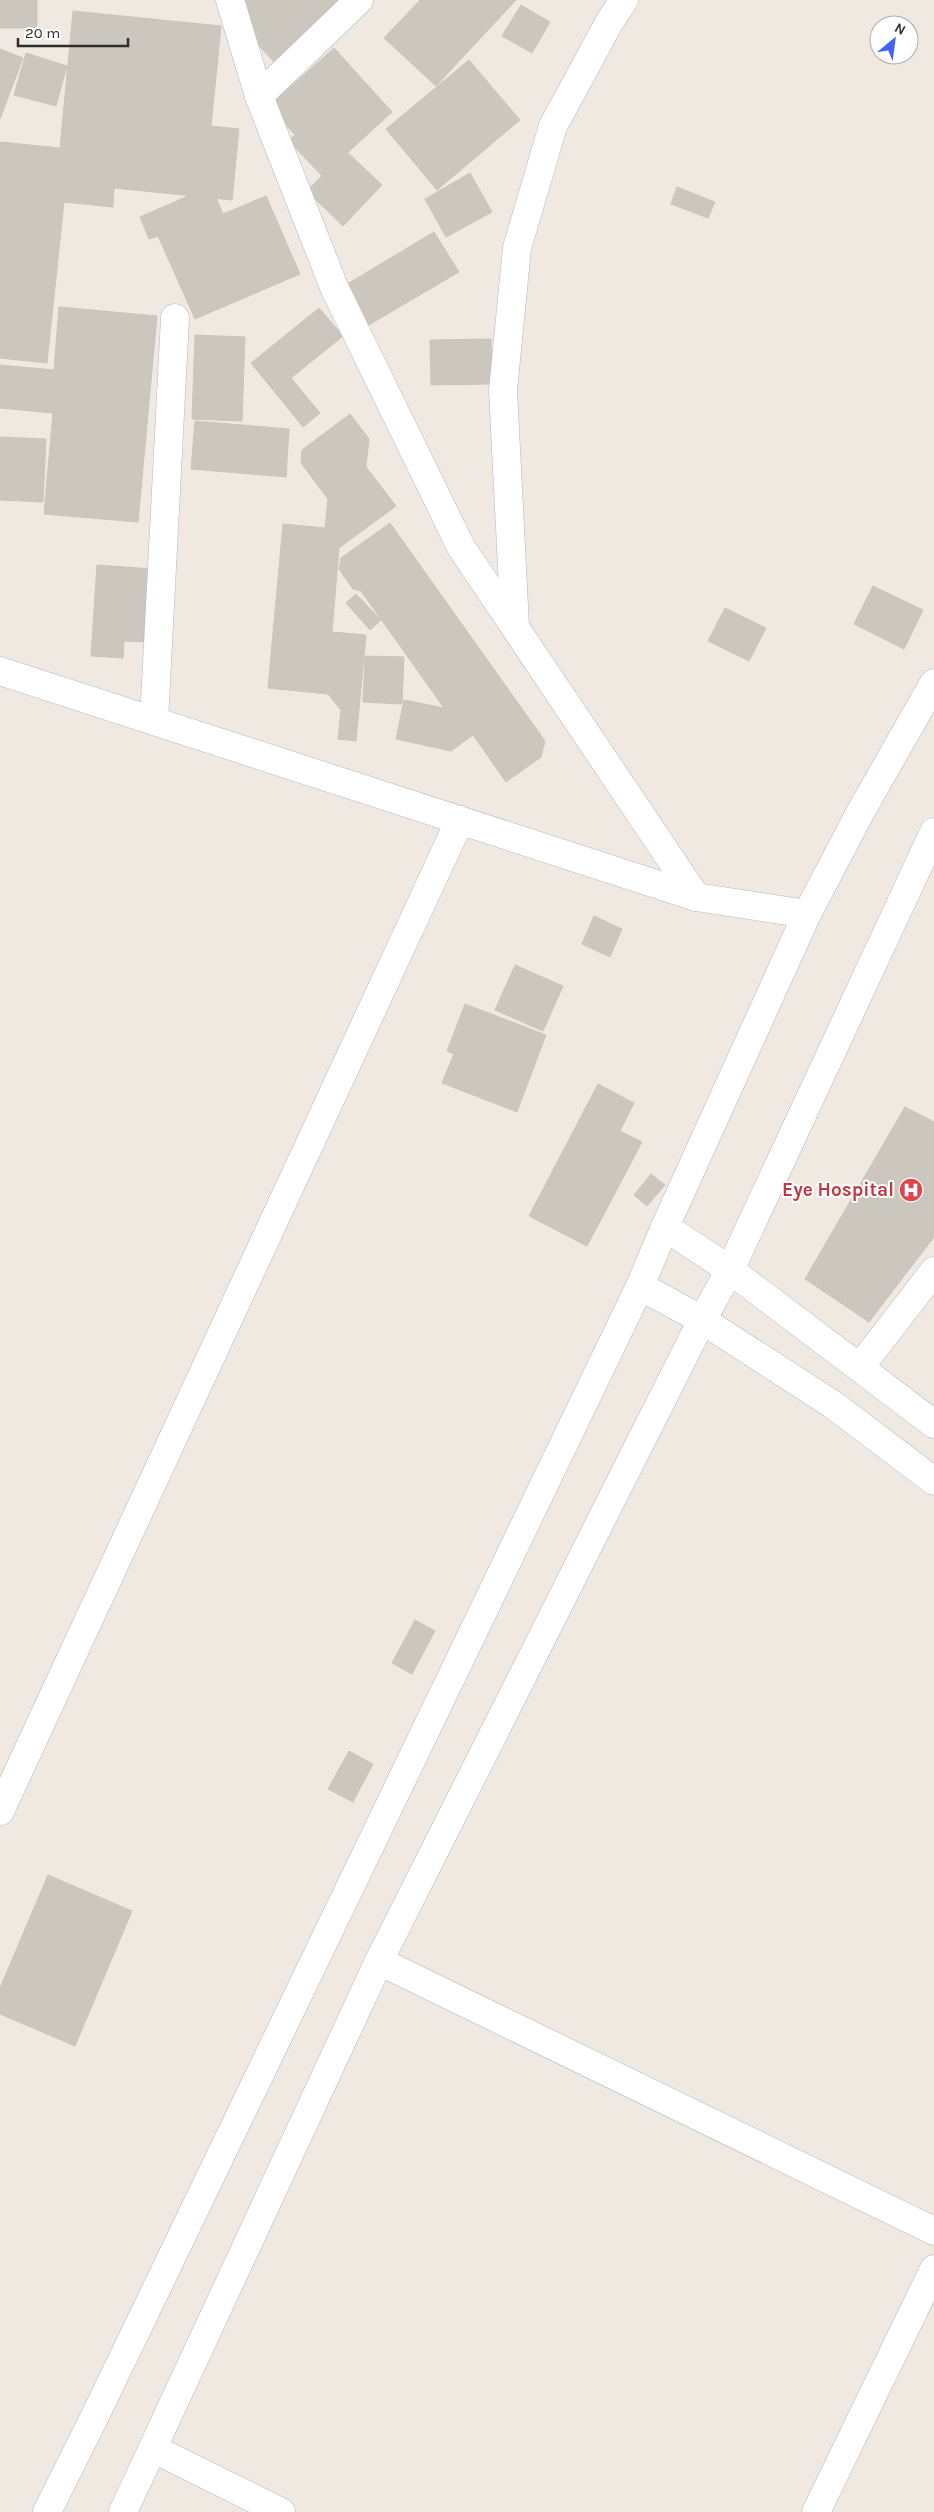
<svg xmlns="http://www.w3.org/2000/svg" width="934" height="2512" font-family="Karla,sans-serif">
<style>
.building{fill:#cbc7bf;stroke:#cbc5ba}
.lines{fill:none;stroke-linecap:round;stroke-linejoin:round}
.street-casing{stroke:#b4b7c1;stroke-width:29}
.secondary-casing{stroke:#b4b7c1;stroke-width:29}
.street{stroke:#fff;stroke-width:28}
.secondary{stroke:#fff;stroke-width:28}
.labels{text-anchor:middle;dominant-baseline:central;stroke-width:4;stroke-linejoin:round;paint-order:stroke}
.health-label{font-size:19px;font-weight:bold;fill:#be3a42;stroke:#fff;text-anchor:end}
</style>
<rect width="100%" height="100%" fill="#efe9e1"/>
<g class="building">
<rect x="0" y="0" width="37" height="28"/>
<polygon points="230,0 346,0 277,65 223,7"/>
<polygon points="420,0 516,0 436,86 384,38"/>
<polygon points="521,5 550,22 532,53 502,36"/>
<polygon points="73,11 221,26 211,126 239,129 232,200 114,188 113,207 64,202 47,363 0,358 0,142 60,148"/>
<polygon points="334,48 392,112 322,176 289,141 295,135 269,106"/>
<polygon points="0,49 23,58 0,119"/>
<polygon points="26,53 67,66 56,106 14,95"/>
<polygon points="469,60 520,120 437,190 386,129"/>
<polygon points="346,151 382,185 343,226 307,191"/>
<polygon points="470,173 492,212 446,237 425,199"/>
<polygon points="211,186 223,214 266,196 300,274 195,319 158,236 149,239 140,217"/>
<polygon points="677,187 715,202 708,218 671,204"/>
<polygon points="434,232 459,272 367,326 344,286"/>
<polygon points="59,307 157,316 138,522 44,514 53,413 0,408 0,365 54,370"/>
<polygon points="319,308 343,336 291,378 320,413 303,427 251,363"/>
<polygon points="195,335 245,337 242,421 192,419"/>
<polygon points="491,339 492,384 431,385 430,340"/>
<polygon points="350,414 369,439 366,467 396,506 339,548 332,632 366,635 356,741 338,739 341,710 328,694 268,688 283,524 325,528 328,499 301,463 302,450"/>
<polygon points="195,421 289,429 286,477 191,469"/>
<polygon points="0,437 46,439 43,502 0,500"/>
<polygon points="390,523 545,741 541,757 506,782 473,735 451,751 396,739 404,700 444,708 361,591 353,589 339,569 341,558"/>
<polygon points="97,565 153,569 148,642 124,641 123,658 91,656"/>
<polygon points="873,586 923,610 904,649 854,624"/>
<polygon points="356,594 381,620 370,630 346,603"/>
<polygon points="725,608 766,628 749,661 708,641"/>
<polygon points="365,656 404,657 402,704 363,702"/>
<polygon points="594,916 622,929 610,957 582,944"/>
<polygon points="515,965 563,986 543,1031 495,1010"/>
<polygon points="465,1004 546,1035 517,1112 442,1083 454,1054 447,1051"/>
<polygon points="598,1084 634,1103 620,1131 642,1142 587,1246 529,1216"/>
<polygon points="905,1107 934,1122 934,1237 869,1322 805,1279"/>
<polygon points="651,1174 665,1185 647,1206 634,1195"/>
<polygon points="415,1620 435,1631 412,1674 392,1663"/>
<polygon points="349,1751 373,1764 353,1802 328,1789"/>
<polygon points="48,1875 132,1911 75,2046 0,2014 0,1988"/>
</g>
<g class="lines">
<g class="street-casing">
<g id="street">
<polyline points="230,0 259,96 334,287 461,547 696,897"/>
<polyline points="259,96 359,0"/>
<polyline points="515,626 503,390 517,248 553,126 610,21 624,0"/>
<polyline points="154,721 175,318"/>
<polyline points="860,1367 934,1271"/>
<polyline points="0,1811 460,820"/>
<polyline points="379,1961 934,2231"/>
<polyline points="154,2449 281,2512"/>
<polyline points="816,2512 934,2269"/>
</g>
</g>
<g class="secondary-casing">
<g id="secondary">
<polyline points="0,671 696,897 807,914"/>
<polyline points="665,1227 730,1270 934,1424"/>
<polyline points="640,1286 702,1320 832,1404 934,1481"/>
<polyline points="47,2512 94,2418 640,1286 665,1227 807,914 861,811 934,683"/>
<polyline points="123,2512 379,1961 702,1320 730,1270 934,832"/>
</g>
</g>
<use href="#street" class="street"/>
<use href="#secondary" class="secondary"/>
</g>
<defs>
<g id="hospital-disc" transform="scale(1.25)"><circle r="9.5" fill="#e0444e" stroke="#fff"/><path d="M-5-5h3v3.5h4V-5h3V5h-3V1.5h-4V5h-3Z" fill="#fff"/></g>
</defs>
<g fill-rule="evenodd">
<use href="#hospital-disc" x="911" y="1190"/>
</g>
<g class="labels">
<g class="health-label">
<text x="894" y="1190">Eye Hospital</text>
</g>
</g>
<g transform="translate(894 40) rotate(29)"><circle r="24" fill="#ffffff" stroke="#ababab"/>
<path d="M0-4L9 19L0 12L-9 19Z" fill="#4264fb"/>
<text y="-8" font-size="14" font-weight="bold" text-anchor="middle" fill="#2e2e2e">N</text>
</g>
<path d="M18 38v8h110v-8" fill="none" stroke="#2e2e2e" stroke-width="2.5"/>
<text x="25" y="38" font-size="15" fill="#2e2e2e" stroke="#ffffff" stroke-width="4" paint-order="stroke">20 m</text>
</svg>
